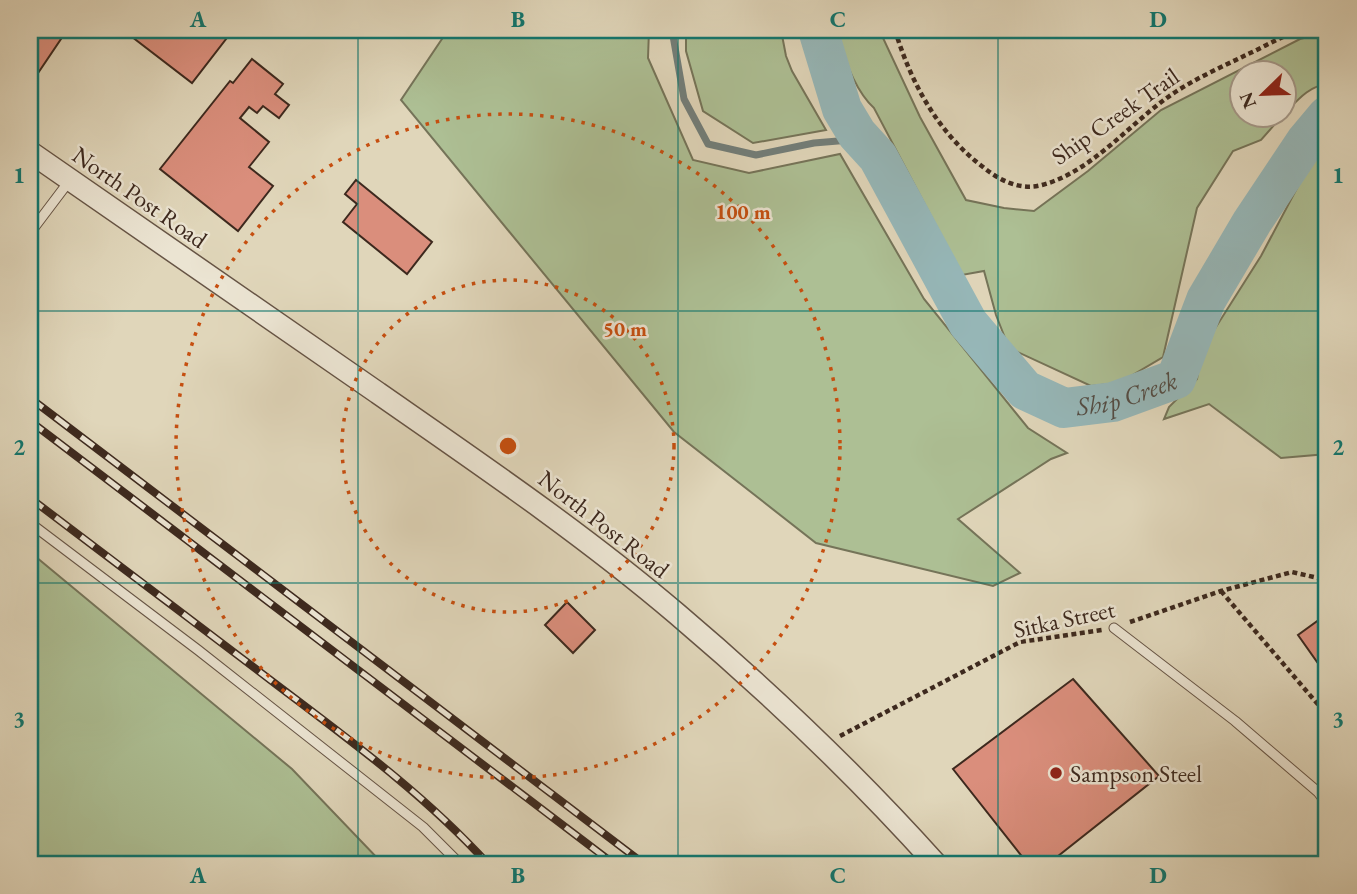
<svg xmlns="http://www.w3.org/2000/svg" width="1357" height="894" font-family="'EB Garamond',serif">
<style>
.green{fill:#adbf94;stroke:#757459;stroke-width:2}
.lines{fill:none;stroke-linecap:round;stroke-linejoin:round}
.stream{stroke:#727e7a;stroke-width:7}
.river{stroke:#96b7b8;stroke-width:40}
.building{fill:#da8e7c;stroke:#3d291e;stroke-width:2}
.service-casing{stroke:#665445;stroke-width:11}
.tertiary-casing{stroke:#665445;stroke-width:24}
.path{stroke:#3d291e;stroke-width:4.5;stroke-dasharray:5 3.5;stroke-linecap:butt}
.service{stroke:#ebe4d2;stroke-width:9}
.tertiary{stroke:#ebe4d2;stroke-width:21}
.rail-casing{stroke:#3d291e;stroke-width:8}
.rail{stroke:#ebe4d2;stroke-width:5;stroke-dasharray:16;stroke-linecap:butt}
.grid{fill:none;stroke:#0f766e;stroke-width:2;stroke-opacity:0.55}
.ring{fill:none;stroke:#c64f10;stroke-width:3.5;stroke-dasharray:3.5 7}
.poi-dot{fill:#8f2418;stroke:#ebe4d2;stroke-width:2.5}
.labels{text-anchor:middle;dominant-baseline:central;stroke-width:5;stroke-linejoin:round;paint-order:stroke}
.street-label{font-size:24px;fill:#3d291e;stroke:#ebe4d2}
.poi-label{font-size:24px;fill:#3d291e;stroke:#ebe4d2;text-anchor:start}
.water-label{font-size:26px;font-style:italic;fill:#534c44;stroke:#ebe4d2}
.centre{fill:#c64f10;stroke:#ebe4d2;stroke-width:3.5}
.ring-label{font-size:21px;text-anchor:middle;font-weight:bold;fill:#c64f10;stroke:#ebe4d2;stroke-width:5;stroke-linejoin:round;paint-order:stroke}
.neatline{fill:none;stroke:#0f766e;stroke-width:2.5}
.grid-label{font-size:23px;text-anchor:middle;font-weight:bold;fill:#0f766e}
</style>
<rect width="100%" height="100%" fill="#e0d6ba"/>
<filter id="stains"><feTurbulence type="fractalNoise" baseFrequency=".00286" numOctaves="4"/><feColorMatrix values="0 0 0 0 .2 0 0 0 0 .09 0 0 0 0 .02 0 0 0 .5 -.17"/></filter>
<radialGradient id="worn" r=".72"><stop offset=".6" stop-color="#630" stop-opacity="0"/><stop offset="1" stop-color="#630" stop-opacity=".3"/></radialGradient>
<g class="green">
<polygon points="448,30 649,30 648,58 693,160 749,173 840,154 924,299 1028,428 1067,453 1051,459 958,519 1020,573 993,586 816,543 674,432 401,100"/>
<polygon points="686,30 781,30 786,56 792,71 826,130 753,143 703,111 686,51"/>
<path d="M836,30H882L883,38L920,117L966,200L1004,208L1034,211L1088,171L1161,110L1300,39L1327,32V85C1310,84 1295,103 1284,114V74H1242V116H1282L1261,140L1233,151L1197,208L1163,357L1119,383L1091,386L1009,348L996,315L984,271L962,275L874,108C854,90 843,56 836,30Z"/>
<polygon points="1327,137 1327,454 1281,458 1209,404 1164,419 1169,407 1197,379 1202,349 1261,256 1323,139"/>
<polygon points="30,552 292,769 383,864 30,864"/>
</g>
<g class="lines">
<polyline class="stream" points="672,30 684,99 708,144 756,155 814,143 862,139"/>
<path class="river" id="s1" d="M818,30L842,109L857,134L878,157L968,323L1025,390L1064,408L1113,402L1176,379L1206,300L1252,222L1306,141L1327,116"/>
</g>
<g class="building">
<polygon points="30,30 60,30 65,33 30,85"/>
<polygon points="123,30 233,30 192,83"/>
<polygon points="252,59 283,84 275,94 289,105 279,118 263,106 257,113 249,107 240,118 269,142 249,167 273,186 238,231 160,169 230,81 233,83"/>
<polygon points="356,180 432,242 407,274 343,222 357,204 345,194"/>
<polygon points="567,602 595,630 573,653 545,625"/>
<polygon points="1327,614 1327,676 1298,635"/>
<polygon points="1073,679 1159,776 1048,864 1028,864 953,769"/>
</g>
<g class="lines">
<g class="service-casing">
<g id="service">
<polyline points="30,233 70,180"/>
<polyline points="30,523 198,650 423,827 460,864"/>
<polyline points="1114,628 1235,721 1318,792 1327,804"/>
</g>
</g>
<g class="tertiary-casing">
<path id="tertiary" d="M30,152C146,233 262,313 378,393C480,464 583,534 677,614C769,692 856,775 936,864"/>
</g>
<g class="path">
<path d="M895,30C911,83 938,133 983,167C999,180 1020,191 1042,185C1090,172 1125,129 1164,100C1189,81 1220,68 1248,54C1266,46 1283,35 1302,30"/>
<polyline points="1221,591 1327,715"/>
<polyline points="1130,622 1221,591 1292,572 1327,580"/>
<polyline points="840,736 1020,642 1102,630"/>
</g>
<use href="#service" class="service"/>
<use href="#tertiary" class="tertiary"/>
<g class="rail-casing">
<g id="rail">
<polyline points="30,398 644,864"/>
<polyline points="30,421 614,864"/>
<path d="M30,498C112,560 194,622 277,685C351,741 425,795 488,864"/>
</g>
</g>
<use href="#rail" class="rail"/>
</g>
<path class="grid" d="M358,30V864M678,30V864M998,30V864M30,311H1327M30,583H1327"/>
<g class="ring">
<circle cx="508" cy="446" r="166"/>
<circle cx="508" cy="446" r="332"/>
</g>
<circle class="poi-dot" cx="1056" cy="773" r="7"/>
<g class="labels">
<g class="street-label">
<text transform="translate(1115 116) rotate(-35)">Ship Creek Trail</text>
<text transform="translate(140 197) rotate(35)">North Post Road</text>
<text transform="translate(604 524) rotate(38)">North Post Road</text>
<text transform="translate(1064 619) rotate(-12)">Sitka Street</text>
</g>
<g class="poi-label">
<text x="1070" y="773">Sampson Steel</text>
</g>
<g class="water-label">
<text stroke="none"><textPath href="#s1" startOffset="527">Ship Creek</textPath></text>
</g>
</g>
<circle cx="508" cy="446" r="10" class="centre"/>
<g class="ring-label">
<text x="743" y="219">100 m</text>
<text x="625" y="336">50 m</text>
</g>
<rect width="1357" height="894" fill="none" stroke="#e0d6ba" stroke-width="77"/>
<g transform="translate(1263 94) rotate(247)"><circle r="33" fill="#ebe4d2" stroke="#a5998a" stroke-width="2"/>
<path d="M0-5L12 26L0 18L-12 26Z" fill="#8f2418"/>
<text y="-10" font-size="19" font-weight="bold" text-anchor="middle" fill="#3d291e">N</text>
</g>
<rect x="38" y="38" width="1280" height="818" class="neatline"/>
<g class="grid-label">
<text x="198" y="27">A</text>
<text x="518" y="27">B</text>
<text x="838" y="27">C</text>
<text x="1158" y="27">D</text>
<text x="19" y="183">1</text>
<text x="1338" y="183">1</text>
<text x="19" y="455">2</text>
<text x="1338" y="455">2</text>
<text x="19" y="727">3</text>
<text x="1338" y="727">3</text>
<text x="198" y="883">A</text>
<text x="518" y="883">B</text>
<text x="838" y="883">C</text>
<text x="1158" y="883">D</text>
</g>
<rect width="100%" height="100%" filter="url(#stains)"/>
<rect width="100%" height="100%" fill="url(#worn)"/>
</svg>
